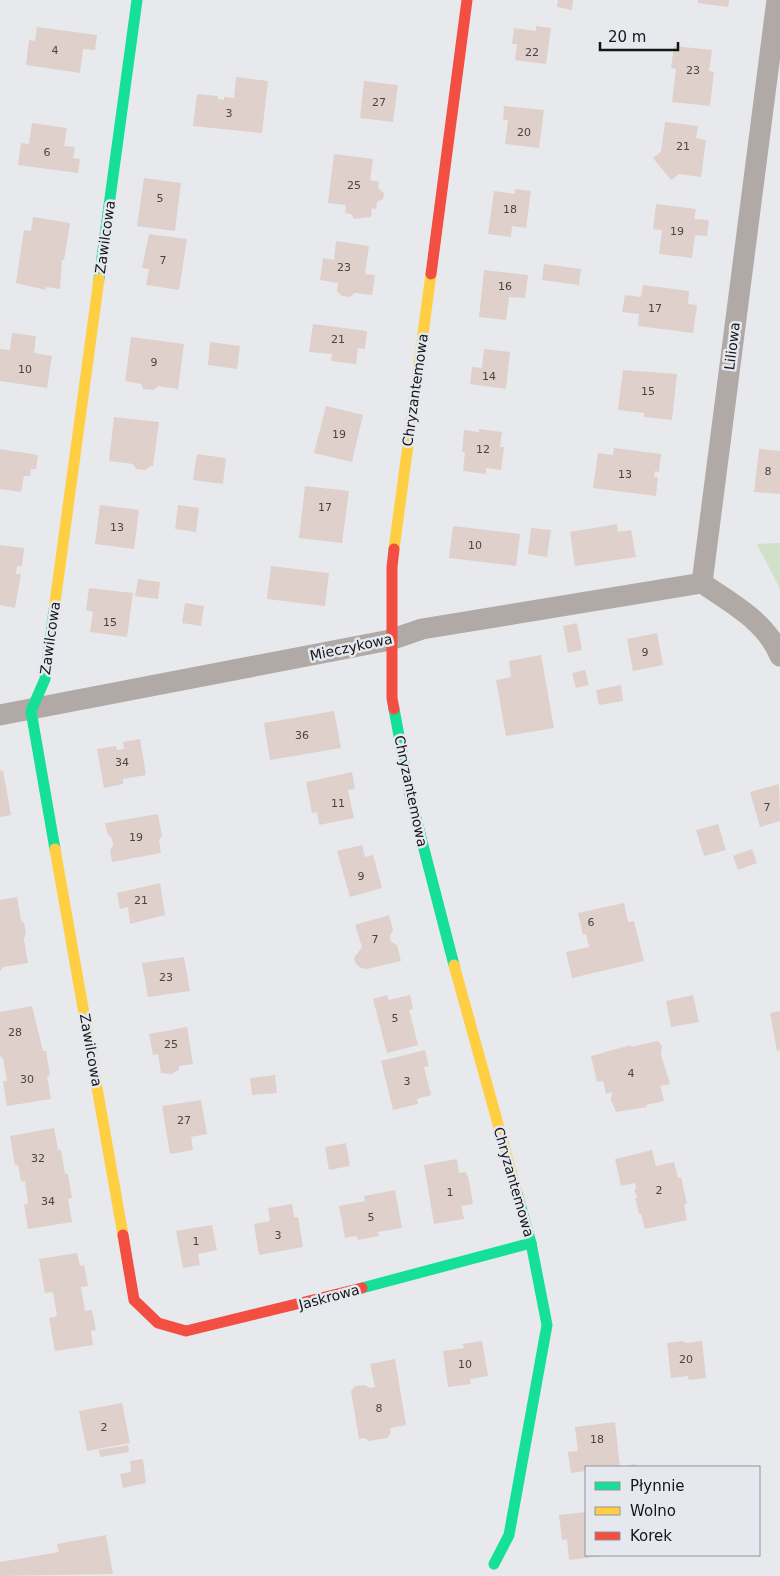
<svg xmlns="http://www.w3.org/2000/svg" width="780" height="1576" font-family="'DejaVu Sans',sans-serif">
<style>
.green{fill:#d0e0c9}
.building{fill:#dfd0cb}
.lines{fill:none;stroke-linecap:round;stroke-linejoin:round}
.street{stroke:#b1a9a6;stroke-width:21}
.fast{stroke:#16e098;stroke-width:11}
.slow{stroke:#ffcf43;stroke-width:11}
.jam{stroke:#f24e42;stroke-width:11}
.labels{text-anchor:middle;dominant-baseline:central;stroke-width:5;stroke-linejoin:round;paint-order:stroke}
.number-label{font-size:11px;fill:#484445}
.street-label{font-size:14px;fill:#151618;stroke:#e6e8ef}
</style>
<rect width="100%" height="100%" fill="#e8e9ed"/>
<polygon class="green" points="780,543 780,589 757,544"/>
<g class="building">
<polygon points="558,0 573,0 572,10 557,7"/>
<polygon points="698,0 729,0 728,7 698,3"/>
<polygon points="536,26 551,28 546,64 515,60 517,44 512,44 514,28 536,31"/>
<polygon points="37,27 97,35 95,50 83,49 80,73 26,65 29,40 35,41"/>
<polygon points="674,46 712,50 709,71 714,72 710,106 672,102 676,69 671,68"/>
<polygon points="236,77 268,81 262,133 193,126 197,94 218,96 218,99 224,100 224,97 234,98"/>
<polygon points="364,81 398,85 393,122 360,118"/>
<polygon points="504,106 544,110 539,148 505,144 508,120 503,120"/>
<polygon points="665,122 698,126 696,138 706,140 701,177 679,174 671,180 653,158 661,152"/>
<polygon points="32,123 67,128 64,146 75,147 73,158 80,159 78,173 18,165 21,143 29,144"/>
<polygon points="334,154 373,159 370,180 379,182 378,188 384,193 383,199 377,202 376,209 372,208 371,217 354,219 351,214 345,213 346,205 328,203"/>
<polygon points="144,178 181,183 175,231 137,226"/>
<polygon points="515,189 531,191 526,228 512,226 511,237 488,234 494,191 515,194"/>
<polygon points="656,204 696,209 694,219 709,220 707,236 695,235 692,258 659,254 662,230 653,229"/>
<polygon points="33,217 70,223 64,260 62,260 60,289 46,287 46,290 16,283 24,230 31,231"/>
<polygon points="149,234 187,239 179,290 146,285 149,269 142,268"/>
<polygon points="336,241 369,246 365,274 375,275 372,295 355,293 349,297 342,296 337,291 338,283 320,280 323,258 334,260"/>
<polygon points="544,264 581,269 579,285 542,280"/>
<polygon points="484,270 528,275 525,298 509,297 506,320 479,317"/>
<polygon points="643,285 689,291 688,304 697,305 693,333 638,326 639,314 622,312 625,295 641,297"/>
<polygon points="313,324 367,331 365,349 358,348 356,364 331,361 332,354 309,352"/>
<polygon points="12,333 36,336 34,353 52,356 47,388 0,381 0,349 10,350"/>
<polygon points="131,337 184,344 178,389 158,386 154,390 143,389 141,384 125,381"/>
<polygon points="210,342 240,346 237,369 208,365"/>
<polygon points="484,349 510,352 506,389 470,384 472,367 482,368"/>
<polygon points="623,370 677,374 672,420 644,417 644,413 618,410"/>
<polygon points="326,406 363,415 352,462 314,453"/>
<polygon points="114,417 159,422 153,466 150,466 146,470 136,469 133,464 109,461"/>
<polygon points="479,429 502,432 500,447 504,447 501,470 486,468 486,474 463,471 465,452 462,452 464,430 479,432"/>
<polygon points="614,448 661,454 659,472 655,471 654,477 658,477 656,496 593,488 598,453 613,455"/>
<polygon points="0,449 38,455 36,469 31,469 30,476 24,476 21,492 0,489"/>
<polygon points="759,449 780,451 780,494 754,492"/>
<polygon points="197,454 226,458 223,484 193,480"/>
<polygon points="305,486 349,491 342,543 299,538"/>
<polygon points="100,505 139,510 134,549 95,544"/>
<polygon points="178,505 199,508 196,532 175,529"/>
<polygon points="617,524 618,532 631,530 636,557 575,566 570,532"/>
<polygon points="453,526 520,534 516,566 449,558"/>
<polygon points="531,528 551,530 547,557 528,554"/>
<polygon points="0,545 24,548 22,566 17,566 16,574 21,574 15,608 0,605"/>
<polygon points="271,566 329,573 325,606 267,599"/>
<polygon points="138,579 160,582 158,599 135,596"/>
<polygon points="89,588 133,593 127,637 90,632 93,612 86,610"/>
<polygon points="185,603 204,606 201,626 182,623"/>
<polygon points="577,623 582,650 568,653 563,626"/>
<polygon points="657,633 663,665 633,671 627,639"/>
<polygon points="541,655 554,728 506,736 496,680 511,677 509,661"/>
<polygon points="585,670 589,685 576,688 572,673"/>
<polygon points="621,685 623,701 599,705 596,690"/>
<polygon points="334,711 341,748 270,760 264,723"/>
<polygon points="140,739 146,775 123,779 123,784 104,788 97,749 116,746 117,750 124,749 123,742"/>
<polygon points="3,770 11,815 0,817 0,771"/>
<polygon points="352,772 355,789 348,790 354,818 319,825 317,812 312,813 306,782"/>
<polygon points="779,784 780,821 760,827 750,792"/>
<polygon points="158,814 162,836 159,840 161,853 112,862 110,850 113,845 112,838 108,835 105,823"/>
<polygon points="718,824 726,850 704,856 696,830"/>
<polygon points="362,845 365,857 373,855 382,888 350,897 337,851"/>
<polygon points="752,849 757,863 738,870 733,856"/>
<polygon points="160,883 165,915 130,924 128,907 120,909 117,893"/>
<polygon points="17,897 21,920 24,923 26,931 24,940 28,963 3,967 0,971 0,900"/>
<polygon points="624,903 628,922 634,921 644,961 572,978 566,952 589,947 586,934 583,935 578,913"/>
<polygon points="389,915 393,930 390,936 391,942 397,945 401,961 367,969 361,968 356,964 354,958 362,947 355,925"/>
<polygon points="184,957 190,991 148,997 142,963"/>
<polygon points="387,995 389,1000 410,995 413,1009 409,1010 418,1045 387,1053 373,999"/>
<polygon points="693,995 699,1022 671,1027 666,1001"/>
<polygon points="32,1006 43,1051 46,1051 50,1075 47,1076 51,1099 7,1106 3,1081 7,1081 3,1058 1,1058 0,1053 0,1012"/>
<polygon points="780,1011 780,1050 777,1051 770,1013"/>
<polygon points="187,1027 193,1064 179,1066 179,1070 171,1074 161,1073 158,1054 153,1055 149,1034"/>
<polygon points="658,1041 662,1046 661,1055 670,1084 660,1086 664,1101 646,1105 647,1107 616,1112 611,1100 612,1092 606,1094 603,1081 597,1082 591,1056 631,1045 631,1047"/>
<polygon points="425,1050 429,1066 424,1067 431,1095 417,1099 418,1104 393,1110 381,1061"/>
<polygon points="275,1075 277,1093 252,1095 250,1078"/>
<polygon points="201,1100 207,1134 191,1137 193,1150 170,1154 162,1106"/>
<polygon points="54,1128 58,1150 61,1150 65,1174 68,1174 72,1198 68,1199 72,1222 28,1229 24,1204 28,1204 25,1181 21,1182 18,1165 15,1165 10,1136"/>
<polygon points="346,1143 350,1166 329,1170 325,1147"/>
<polygon points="652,1150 656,1166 674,1162 678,1178 681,1177 687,1204 684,1204 687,1220 645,1229 641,1214 639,1214 635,1198 638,1198 634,1190 636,1189 635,1183 621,1186 615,1159"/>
<polygon points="457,1159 459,1173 466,1172 469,1180 473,1204 461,1206 464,1219 434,1224 424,1165"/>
<polygon points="395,1190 402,1228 378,1232 379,1236 358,1240 357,1236 345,1238 339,1206 365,1201 364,1196"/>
<polygon points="292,1204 294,1217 298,1217 303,1247 259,1255 254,1224 270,1221 268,1208"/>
<polygon points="212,1225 217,1250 198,1254 200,1265 183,1268 176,1231"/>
<polygon points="77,1253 80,1266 84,1265 88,1286 81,1287 85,1311 92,1310 96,1330 91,1331 93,1345 55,1351 49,1318 57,1316 53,1292 45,1293 39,1259"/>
<polygon points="482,1341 488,1376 470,1379 471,1384 448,1387 443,1351 464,1348 463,1344"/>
<polygon points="684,1341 685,1343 702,1341 706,1378 689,1380 688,1376 671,1378 667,1343"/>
<polygon points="395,1359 406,1425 390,1428 391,1433 387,1438 369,1441 365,1438 359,1439 351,1391 355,1386 365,1385 370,1388 375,1387 370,1364"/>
<polygon points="122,1403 130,1443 87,1451 79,1411"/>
<polygon points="615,1422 620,1467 586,1467 586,1471 571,1473 568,1452 578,1451 575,1427"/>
<polygon points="128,1445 129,1452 100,1457 99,1450"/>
<polygon points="143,1459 146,1483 123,1488 120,1474 131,1472 130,1461"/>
<polygon points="636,1464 636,1467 622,1467 622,1466"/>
<polygon points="586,1512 586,1555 602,1556 569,1560 567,1539 562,1540 559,1515"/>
<polygon points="106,1535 113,1574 0,1576 0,1562 59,1552 57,1544"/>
</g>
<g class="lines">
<g class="street">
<polyline points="702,583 777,0"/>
<path d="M702,583C732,604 766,621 780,656"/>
<polyline points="0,715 390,640 422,629 702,583"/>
</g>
<g class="fast">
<polyline points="99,279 137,0"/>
<polyline points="54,610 45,679 31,711 55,849"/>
<polyline points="394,709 410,795 454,965"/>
<polyline points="362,1288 531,1243"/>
<polyline points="494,1564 509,1535 547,1325 531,1243 517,1193"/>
</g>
<g class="slow">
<polyline points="394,549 431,274"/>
<polyline points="54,610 99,279"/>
<polyline points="55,849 123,1235"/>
<polyline points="454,965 517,1193"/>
</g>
<g class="jam">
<polyline points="431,274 467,0"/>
<polyline points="394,709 392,698 392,567 394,549"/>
<polyline points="123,1235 134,1300 158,1323 186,1331 362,1288"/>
</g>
</g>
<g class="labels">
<g class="number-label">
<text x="55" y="50">4</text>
<text x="532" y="52">22</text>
<text x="693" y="70">23</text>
<text x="379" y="102">27</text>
<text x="229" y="113">3</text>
<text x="524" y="132">20</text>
<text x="683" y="146">21</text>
<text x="47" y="152">6</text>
<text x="354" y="185">25</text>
<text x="160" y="198">5</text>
<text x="510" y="209">18</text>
<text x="677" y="231">19</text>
<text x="163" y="260">7</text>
<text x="344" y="267">23</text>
<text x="505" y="286">16</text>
<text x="655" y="308">17</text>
<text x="338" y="339">21</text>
<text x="154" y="362">9</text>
<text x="25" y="369">10</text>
<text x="489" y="376">14</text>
<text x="648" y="391">15</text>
<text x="339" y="434">19</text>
<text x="483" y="449">12</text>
<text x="768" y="471">8</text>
<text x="625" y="474">13</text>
<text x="325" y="507">17</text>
<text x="117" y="527">13</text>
<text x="475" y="545">10</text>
<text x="110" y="622">15</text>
<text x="645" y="652">9</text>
<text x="302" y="735">36</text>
<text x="122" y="762">34</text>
<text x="338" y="803">11</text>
<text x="767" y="807">7</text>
<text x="136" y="837">19</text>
<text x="361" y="876">9</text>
<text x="141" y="900">21</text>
<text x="591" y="922">6</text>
<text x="375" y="939">7</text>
<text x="166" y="977">23</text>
<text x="395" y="1018">5</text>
<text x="15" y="1032">28</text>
<text x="171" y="1044">25</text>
<text x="631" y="1073">4</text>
<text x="27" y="1079">30</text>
<text x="407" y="1081">3</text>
<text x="184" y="1120">27</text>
<text x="38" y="1158">32</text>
<text x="659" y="1190">2</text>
<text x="450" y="1192">1</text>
<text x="48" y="1201">34</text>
<text x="371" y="1217">5</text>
<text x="278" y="1235">3</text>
<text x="196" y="1241">1</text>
<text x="686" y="1359">20</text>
<text x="465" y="1364">10</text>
<text x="379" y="1408">8</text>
<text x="104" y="1427">2</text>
<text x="597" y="1439">18</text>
</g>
<g class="street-label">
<text transform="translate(105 237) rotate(-82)">Zawilcowa</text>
<text transform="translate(732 346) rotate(-83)">Liliowa</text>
<text transform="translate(415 390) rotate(-82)">Chryzantemowa</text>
<text transform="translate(50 638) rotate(-82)">Zawilcowa</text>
<text transform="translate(351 647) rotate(-12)">Mieczykowa</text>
<text transform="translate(411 791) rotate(78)">Chryzantemowa</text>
<text transform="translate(91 1050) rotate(80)">Zawilcowa</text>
<text transform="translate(514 1182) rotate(74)">Chryzantemowa</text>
<text transform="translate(329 1297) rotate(-15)">Jaskrowa</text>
</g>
</g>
<rect x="585" y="1466" width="175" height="90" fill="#e6e8ef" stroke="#929499"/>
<rect x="595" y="1482" width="25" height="8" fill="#16e098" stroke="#929499"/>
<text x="630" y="1491" font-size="15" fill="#151618">Płynnie</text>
<rect x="595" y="1507" width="25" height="8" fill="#ffcf43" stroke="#929499"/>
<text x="630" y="1516" font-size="15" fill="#151618">Wolno</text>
<rect x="595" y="1532" width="25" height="8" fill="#f24e42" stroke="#929499"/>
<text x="630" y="1541" font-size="15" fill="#151618">Korek</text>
<path d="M600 42v8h78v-8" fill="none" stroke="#151618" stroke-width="2.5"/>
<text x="608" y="42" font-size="15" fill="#151618" stroke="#e6e8ef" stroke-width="4" paint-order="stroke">20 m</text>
</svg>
